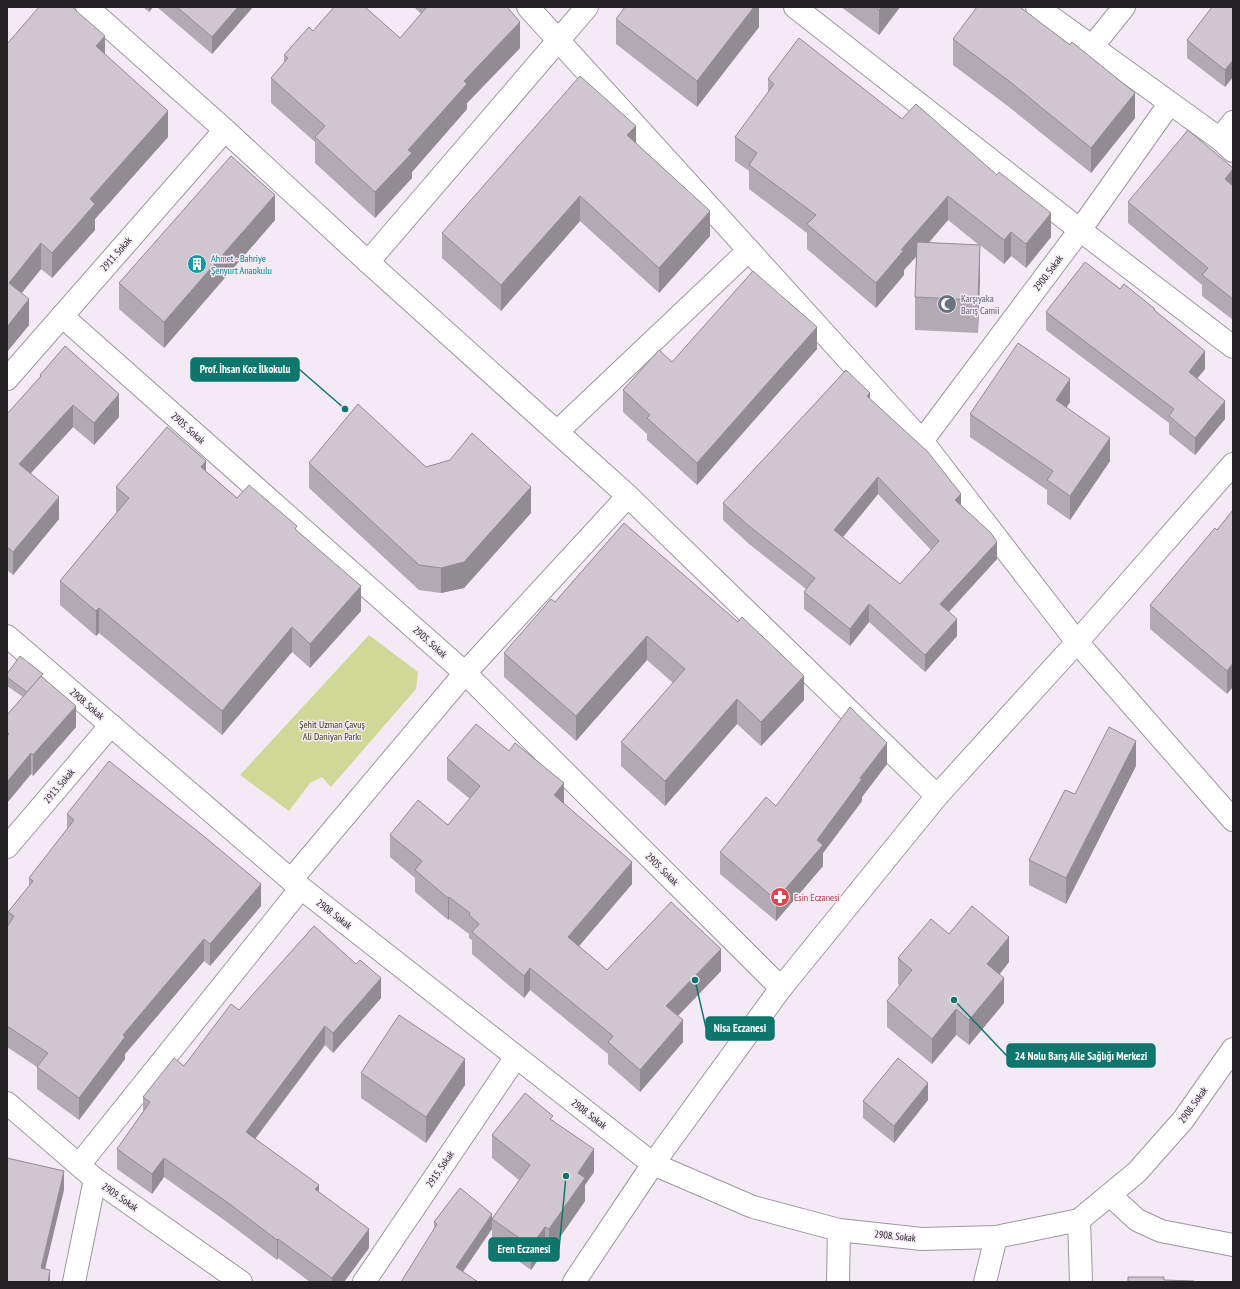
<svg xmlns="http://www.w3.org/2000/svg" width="1240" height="1289" font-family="'PT Sans Narrow',sans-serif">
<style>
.green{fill:#d0d898}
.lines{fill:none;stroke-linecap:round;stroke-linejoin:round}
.street-casing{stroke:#9e96a0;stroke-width:24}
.street{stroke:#fff;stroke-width:22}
.wall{fill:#b2aab3;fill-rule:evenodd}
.shaded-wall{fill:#918b92}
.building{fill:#cfc6d0;stroke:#918b92;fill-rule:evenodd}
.labels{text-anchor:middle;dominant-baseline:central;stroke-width:3;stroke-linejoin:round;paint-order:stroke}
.street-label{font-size:10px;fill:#242125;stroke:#f3eaf5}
.culture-label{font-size:10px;fill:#0d838f;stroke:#f3eaf5;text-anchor:start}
.worship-label{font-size:10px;fill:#5b616d;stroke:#f3eaf5;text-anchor:start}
.park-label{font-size:10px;fill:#393d18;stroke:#f3eaf5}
.health-label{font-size:10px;fill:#be3a42;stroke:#f3eaf5;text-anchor:start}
.leader{fill:none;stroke:#0f766e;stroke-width:1.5}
.callout-dot{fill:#0f766e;stroke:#f3eaf5;stroke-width:1.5}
.callout{fill:#0f766e;stroke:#0f766e;stroke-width:1.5}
.callout-label{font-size:11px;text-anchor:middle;font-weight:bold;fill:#fff}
</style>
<rect width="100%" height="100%" fill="#f3eaf5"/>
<polygon class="green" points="369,635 418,672 416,689 331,787 322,777 310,783 289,811 240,775"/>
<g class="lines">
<g class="street-casing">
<g id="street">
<polyline points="87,7 225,130 368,262 628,496 937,796"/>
<polyline points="528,7 922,441 1077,642 1233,820"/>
<polyline points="795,7 1080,230 1233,347"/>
<polyline points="1037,7 1220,139 1233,151"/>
<polyline points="1092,47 1124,7"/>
<polyline points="1220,139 1233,122"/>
<polyline points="368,262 587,7"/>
<polyline points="62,316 465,673 781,988"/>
<polyline points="7,379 225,130"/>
<polyline points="557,432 749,250"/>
<polyline points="922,441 1080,230 1170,103"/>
<polyline points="7,636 291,880 653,1164 753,1207 839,1230 922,1239 996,1237 1079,1220 1137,1172 1183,1120 1233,1049"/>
<polyline points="7,847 111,725"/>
<polyline points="291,880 465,673 628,496"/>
<polyline points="7,1103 95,1179 241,1282"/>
<polyline points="79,1165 301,888"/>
<polyline points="1110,1195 1137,1220 1161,1231 1233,1245"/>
<polyline points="1079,1220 1081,1282"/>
<polyline points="74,1282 95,1179"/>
<polyline points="364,1282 516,1057"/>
<polyline points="574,1282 653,1164 781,988 937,796 1077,642 1233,464"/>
<polyline points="838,1282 839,1230"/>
<polyline points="985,1282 996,1237"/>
</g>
</g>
<use href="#street" class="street"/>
</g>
<g class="wall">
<polygon points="143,7 153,7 149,12"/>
<polygon points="157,7 253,7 212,54"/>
<polygon points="414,7 507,7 520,48 467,103 467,109 412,172 412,178 375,218 315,163 315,142 271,103 271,78 284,63 284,55 313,31 400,38 421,14"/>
<polygon points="759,7 759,27 697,107 616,44 616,19"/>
<polygon points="841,7 900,7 879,35"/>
<polygon points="1233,7 1233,77 1225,87 1187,58 1187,40"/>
<polygon points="953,39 1135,118 1091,173 1009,107 953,65"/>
<polygon points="7,44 105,55 168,137 95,219 95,230 52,278 41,269 22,293 29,325 7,352"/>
<path d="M768,79L1051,237L1026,268L1011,256L1004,264L980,245V278L978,333L915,330V297L916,257L904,270V275L876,308L807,249V233L749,189V171L735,161V137L768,93ZM948,220L979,245L929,243Z"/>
<polygon points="636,143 710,236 659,293 580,221 501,311 442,258 442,233"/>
<polygon points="1233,168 1233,320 1202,296 1202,285 1128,223 1128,202"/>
<polygon points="275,220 164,348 119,309 119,283"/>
<polygon points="1120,289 1155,310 1205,369 1197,378 1225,419 1195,455 1169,434 1169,423 1046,330 1046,312"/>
<polygon points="817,349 697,485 647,440 647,434 623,412 623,390 672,362"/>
<polygon points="40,375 119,417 94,445 73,427 31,473 59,519 13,575 7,570 7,414 40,378"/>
<path d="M870,399L961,506L997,559L949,612L957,636L925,672L869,622L850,646L804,609V592L806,589L749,544L723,520V503ZM878,494L931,550L900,584L843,537Z"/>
<polygon points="1070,402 1066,408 1110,461 1070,520 1047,504 1047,490 970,437 970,414"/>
<polygon points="309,463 426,467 531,513 464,588 441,593 419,590 309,488"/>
<polygon points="206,471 237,498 297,531 361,611 310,668 292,652 222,735 99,633 96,636 60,605 60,581 117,512 116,511 116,487"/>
<polygon points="1233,510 1227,694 1150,629 1150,605 1217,530"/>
<polygon points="624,523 804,700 761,746 737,724 665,806 621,766 621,742 673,683 647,660 576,741 504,677 504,653 555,602"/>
<polygon points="7,674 43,677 76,727 33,776 31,774 7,803 7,715 23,697 7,686"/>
<polygon points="447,758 564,804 632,884 579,946 607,970 721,971 678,1016 683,1042 640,1092 608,1064 608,1054 530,990 524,998 472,954 472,940 469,938 469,934 449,919 448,920 415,892 415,878 390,857 390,835 448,825 470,799 447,780"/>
<polygon points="887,764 862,797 862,801 823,853 823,866 776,921 720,874 720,852 776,806"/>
<polygon points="1136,766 1066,904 1029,885 1029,860 1075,794"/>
<polygon points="67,814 261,906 210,966 204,961 125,1054 125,1059 79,1120 37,1089 37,1067 7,1047 7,927 8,925 8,912 29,886 29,878 67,830"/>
<polygon points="949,934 1009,962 1000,974 1004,1003 969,1045 956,1035 932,1064 887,1027 887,1001 900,986 898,984 898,958"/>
<polygon points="381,998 333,1053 325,1045 255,1139 319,1192 369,1248 344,1282 310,1282 278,1258 277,1260 227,1222 164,1177 152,1194 117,1169 117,1149 143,1112 143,1097 184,1066 239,1010"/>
<polygon points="361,1073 465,1085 426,1143 361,1098"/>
<polygon points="928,1100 894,1143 863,1118 863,1101"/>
<polygon points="553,1120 594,1172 585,1185 585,1201 549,1253 545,1250 531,1270 492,1242 492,1219 519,1180 492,1158 492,1135"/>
<polygon points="434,1222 492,1229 401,1282 434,1230"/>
</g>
<g class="shaded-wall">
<polygon points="149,7 153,7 149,12"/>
<polygon points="238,7 253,7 212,54 212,37"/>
<polygon points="754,7 759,7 759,27 697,107 697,81"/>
<polygon points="881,7 900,7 879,35 879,10"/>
<polygon points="520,22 520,48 467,103 467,109 412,172 412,178 375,218 375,192 408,150 464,81"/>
<polygon points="105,36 105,61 96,46"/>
<polygon points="1233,60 1233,77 1225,87 1225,70"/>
<polygon points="1135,93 1135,118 1091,173 1091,148"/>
<polygon points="168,111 168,137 95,219 95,230 52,278 52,253 90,199"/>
<polygon points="636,126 636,151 627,135"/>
<polygon points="1233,169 1233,190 1225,179"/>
<polygon points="275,195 275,220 164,348 164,322"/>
<polygon points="580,196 580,221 501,311 501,285"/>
<polygon points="948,196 948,220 904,270 904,275 876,308 876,283 901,250"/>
<polygon points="710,211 710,236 659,293 659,268"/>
<polygon points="1051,213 1051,237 1026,268 1026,244"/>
<polygon points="1011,232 1011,256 1004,264 1004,240"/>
<polygon points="41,243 41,269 9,308 9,283"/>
<polygon points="980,245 980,278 978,333 978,300"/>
<polygon points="29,299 29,325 7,352 7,327"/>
<polygon points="817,327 817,349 697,485 697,463"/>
<polygon points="1205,351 1205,369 1189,389 1189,372"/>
<polygon points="1070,379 1070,402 1056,424 1056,400"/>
<polygon points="870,393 870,411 867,396"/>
<polygon points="119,394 119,417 94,445 94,423"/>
<polygon points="1225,401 1225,419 1195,455 1195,438"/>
<polygon points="73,405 73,427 19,486 19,464"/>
<polygon points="1110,438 1110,461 1070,520 1070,496"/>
<polygon points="206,461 206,485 201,467"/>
<polygon points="878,477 878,494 834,548 834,530"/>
<polygon points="531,487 531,513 464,588 441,593 441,568"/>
<polygon points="961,494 961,512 955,500"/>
<polygon points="59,497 59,519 13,575 13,552"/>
<polygon points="997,542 997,559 940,621 940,604"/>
<polygon points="361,586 361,611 310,668 310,644"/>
<polygon points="869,604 869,622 850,646 850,629"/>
<polygon points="99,608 99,633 96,636 96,611"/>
<polygon points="957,619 957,636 925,672 925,655"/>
<polygon points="292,627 292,652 222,735 222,711"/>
<polygon points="647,636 647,660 576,741 576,716"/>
<polygon points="1233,663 1233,687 1227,694 1227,671"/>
<polygon points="804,676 804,700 761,746 761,722"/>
<polygon points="737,699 737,724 665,806 665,781"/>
<polygon points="76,706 76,727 33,776 33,755"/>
<polygon points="1136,741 1136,766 1066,904 1066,878"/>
<polygon points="887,743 887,764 862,797 862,801 823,853 823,866 776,921 776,900 817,840 860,778"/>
<polygon points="31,753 31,774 7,803 7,782"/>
<polygon points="564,783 564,805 554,795"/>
<polygon points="632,862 632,884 568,959 568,937"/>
<polygon points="261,884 261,906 210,966 210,944"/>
<polygon points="449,897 449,919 448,920 448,898"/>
<polygon points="1009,937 1009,962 987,989 987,964"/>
<polygon points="204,939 204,961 125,1054 125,1059 79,1120 79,1098 123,1035"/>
<polygon points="721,949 721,971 666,1028 666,1006"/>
<polygon points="530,968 530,990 524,998 524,976"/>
<polygon points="381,978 381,998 333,1053 333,1033"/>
<polygon points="1004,978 1004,1003 969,1045 969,1020"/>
<polygon points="956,1009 956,1035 932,1064 932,1039"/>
<polygon points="683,1020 683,1042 640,1092 640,1070"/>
<polygon points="325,1026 325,1045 246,1151 246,1132"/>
<polygon points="465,1059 465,1085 426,1143 426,1117"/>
<polygon points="928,1083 928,1100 894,1143 894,1126"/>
<polygon points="594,1149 594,1172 585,1185 585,1201 549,1253 549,1229 578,1173"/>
<polygon points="164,1158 164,1177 152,1194 152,1174"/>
<polygon points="64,1171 64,1190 42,1282 41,1268"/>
<polygon points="319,1185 319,1204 315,1189"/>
<polygon points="492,1214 492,1229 456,1282 456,1267"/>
<polygon points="545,1227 545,1250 531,1270 531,1246"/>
<polygon points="369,1229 369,1248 344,1282 332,1282 332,1278"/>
<polygon points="278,1239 278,1258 277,1260 277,1240"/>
<polygon points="50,1270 50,1282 48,1282"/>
</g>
<g class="building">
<polygon points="39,7 72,7 105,36 96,46 168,111 90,199 95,204 52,253 41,243 9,283 29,299 7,327 7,44"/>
<polygon points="177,7 238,7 212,37"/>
<polygon points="334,7 365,7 400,38 427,7 507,7 520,22 464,81 467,84 408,150 412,153 375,192 315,137 325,126 271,78 288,58 284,55 309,27 313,31"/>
<polygon points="625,7 754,7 697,81 616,19"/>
<polygon points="876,7 881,7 879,10"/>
<polygon points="977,7 1020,7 1070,45 1072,42 1135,93 1091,148 1009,81 953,39"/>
<polygon points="1212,7 1233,7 1233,60 1225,70 1187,40"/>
<polygon points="799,38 902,119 916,104 997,175 999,172 1051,213 1026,244 1011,232 1004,240 948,196 901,250 904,250 876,283 807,224 816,215 749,165 757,153 735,137 774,84 768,79"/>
<polygon points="580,76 636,126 627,135 710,211 659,268 580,196 501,285 442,233"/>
<polygon points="1188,130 1233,168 1233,169 1225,179 1233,186 1233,299 1202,275 1208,268 1128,202"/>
<polygon points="231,156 275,195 164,322 119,283"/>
<polygon points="917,242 980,245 978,300 915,297"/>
<polygon points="1085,262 1120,289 1124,284 1155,309 1154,310 1205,351 1189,372 1225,401 1195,438 1169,416 1174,409 1046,312"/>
<polygon points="753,271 817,327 697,463 647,418 650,415 623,390 659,350 672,362"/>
<polygon points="1018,343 1070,379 1056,400 1110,438 1070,496 1047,480 1053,471 970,414"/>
<polygon points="65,346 119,394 94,423 73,405 19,464 59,497 13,552 7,547 7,414 41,376 40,375"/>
<path d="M846,370L870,393L867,396L928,452L961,494L955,500L991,533L997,542L940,604L957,619L925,655L869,604L850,629L804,592L815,578L749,526L723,503ZM878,477L939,541L900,584L834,530Z"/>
<polygon points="358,404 426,467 450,460 472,433 531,487 464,562 441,568 419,565 309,463"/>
<polygon points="167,427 206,461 201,467 237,498 249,485 297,526 295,529 361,586 310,644 292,627 222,711 99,608 96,611 60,581 129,498 116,487"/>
<polygon points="1233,510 1233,663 1227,671 1150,605 1215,528 1217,530"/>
<polygon points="624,523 738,622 742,617 804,676 761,722 737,699 665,781 621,742 685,669 647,636 576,716 504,653 551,599 555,602"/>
<polygon points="20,656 43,674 27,692 7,677 7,674"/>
<polygon points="41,676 76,706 33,755 31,753 7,782 7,736 9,734 7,732 7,715"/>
<polygon points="850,707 887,743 860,778 862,779 817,840 823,845 776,900 720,852 766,797 776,806"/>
<polygon points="476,724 509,751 515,743 564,783 554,795 632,862 568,937 607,970 671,902 721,949 666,1006 683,1020 640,1070 608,1042 613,1036 530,968 524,976 472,932 479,924 469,915 470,913 449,897 448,898 415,870 422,861 390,835 418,800 448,825 480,786 447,758"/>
<polygon points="1109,727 1136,741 1066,878 1029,860 1065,790 1075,794"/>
<polygon points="109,761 206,838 261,884 210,944 204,939 123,1035 125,1037 79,1098 37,1067 48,1053 7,1026 7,927 14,916 8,912 33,881 29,878 74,820 67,814"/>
<polygon points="972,906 1009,937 987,964 1004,978 969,1020 956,1009 932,1039 887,1001 912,970 898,958 931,919 949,934"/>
<polygon points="314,926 356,964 360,960 381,978 333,1033 325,1026 246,1132 319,1185 315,1189 369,1229 332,1278 278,1239 277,1240 227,1202 164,1158 152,1174 117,1149 150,1102 143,1097 174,1058 184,1066 231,1004 239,1010"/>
<polygon points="399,1015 465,1059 426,1117 361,1073"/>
<polygon points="898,1058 928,1083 894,1126 863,1101"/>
<polygon points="525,1093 553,1116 550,1119 594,1149 578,1173 585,1178 549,1229 545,1227 531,1246 492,1219 530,1165 492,1135"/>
<polygon points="7,1158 64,1171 41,1268 50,1270 48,1282 7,1282"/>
<polygon points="460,1188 492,1214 456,1267 478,1282 401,1282 437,1224 434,1222"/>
<polygon points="1128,1277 1164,1277 1164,1280 1194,1281 1194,1282 1128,1282"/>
</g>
<defs>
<g id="building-disc" transform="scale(1)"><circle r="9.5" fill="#0f9aa8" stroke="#f3eaf5"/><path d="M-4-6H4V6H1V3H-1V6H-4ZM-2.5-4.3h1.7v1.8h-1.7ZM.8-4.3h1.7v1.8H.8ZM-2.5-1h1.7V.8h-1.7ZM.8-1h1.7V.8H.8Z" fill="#fff"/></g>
<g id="mosque-disc" transform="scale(1)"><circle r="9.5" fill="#6b7280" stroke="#f3eaf5"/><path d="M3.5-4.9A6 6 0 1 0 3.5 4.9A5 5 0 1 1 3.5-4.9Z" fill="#fff"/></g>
<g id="pharmacy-disc" transform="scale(1)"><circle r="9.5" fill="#e0444e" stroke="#f3eaf5"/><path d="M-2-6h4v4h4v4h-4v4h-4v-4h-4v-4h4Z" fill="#fff"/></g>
</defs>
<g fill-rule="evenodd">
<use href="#building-disc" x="197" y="264"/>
<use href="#mosque-disc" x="947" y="304"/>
<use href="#pharmacy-disc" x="780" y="897"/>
</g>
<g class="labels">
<g class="street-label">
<text transform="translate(116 254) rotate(-49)">2911. Sokak</text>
<text transform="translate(1048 273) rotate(-53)">2900. Sokak</text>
<text transform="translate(188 428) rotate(42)">2905. Sokak</text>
<text transform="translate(430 642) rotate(42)">2905. Sokak</text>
<text transform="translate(87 704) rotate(41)">2908. Sokak</text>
<text transform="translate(59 786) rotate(-50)">2913. Sokak</text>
<text transform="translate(662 869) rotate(45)">2905. Sokak</text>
<text transform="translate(334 914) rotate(38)">2908. Sokak</text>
<text transform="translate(1193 1105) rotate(-54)">2908. Sokak</text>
<text transform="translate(589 1114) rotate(38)">2908. Sokak</text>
<text transform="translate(440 1169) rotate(-56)">2915. Sokak</text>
<text transform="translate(120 1197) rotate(35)">2909. Sokak</text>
<text transform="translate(895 1236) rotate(6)">2908. Sokak</text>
</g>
<g class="culture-label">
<text x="211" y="258">Ahmet - Bahriye<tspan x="211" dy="12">Şenyurt Anaokulu</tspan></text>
</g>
<g class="worship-label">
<text x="961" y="298">Karşıyaka<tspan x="961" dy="12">Barış Camii</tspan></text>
</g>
<g class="park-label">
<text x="332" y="724">Şehit Uzman Çavuş<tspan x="332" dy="12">Ali Daniyan Parkı</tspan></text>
</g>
<g class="health-label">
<text x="794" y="897">Esin Eczanesi</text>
</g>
</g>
<path class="leader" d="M345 409L299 369M695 980L706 1028M954 1000L1007 1056M566 1176L559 1249"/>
<g class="callout-dot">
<circle cx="345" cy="409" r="4"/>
<circle cx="695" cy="980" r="4"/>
<circle cx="954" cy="1000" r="4"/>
<circle cx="566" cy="1176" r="4"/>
</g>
<g class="callout">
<rect x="191" y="358" width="108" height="23" rx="4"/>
<rect x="706" y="1017" width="68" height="23" rx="4"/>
<rect x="1007" y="1044" width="148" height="23" rx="4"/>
<rect x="489" y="1238" width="70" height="23" rx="4"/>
</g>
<g class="callout-label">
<text x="245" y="373">Prof. İhsan Koz İlkokulu</text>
<text x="740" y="1032">Nisa Eczanesi</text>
<text x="1081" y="1060">24 Nolu Barış Aile Sağlığı Merkezi</text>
<text x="524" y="1253">Eren Eczanesi</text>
</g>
<rect width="1240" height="1289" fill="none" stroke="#242125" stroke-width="16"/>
</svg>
